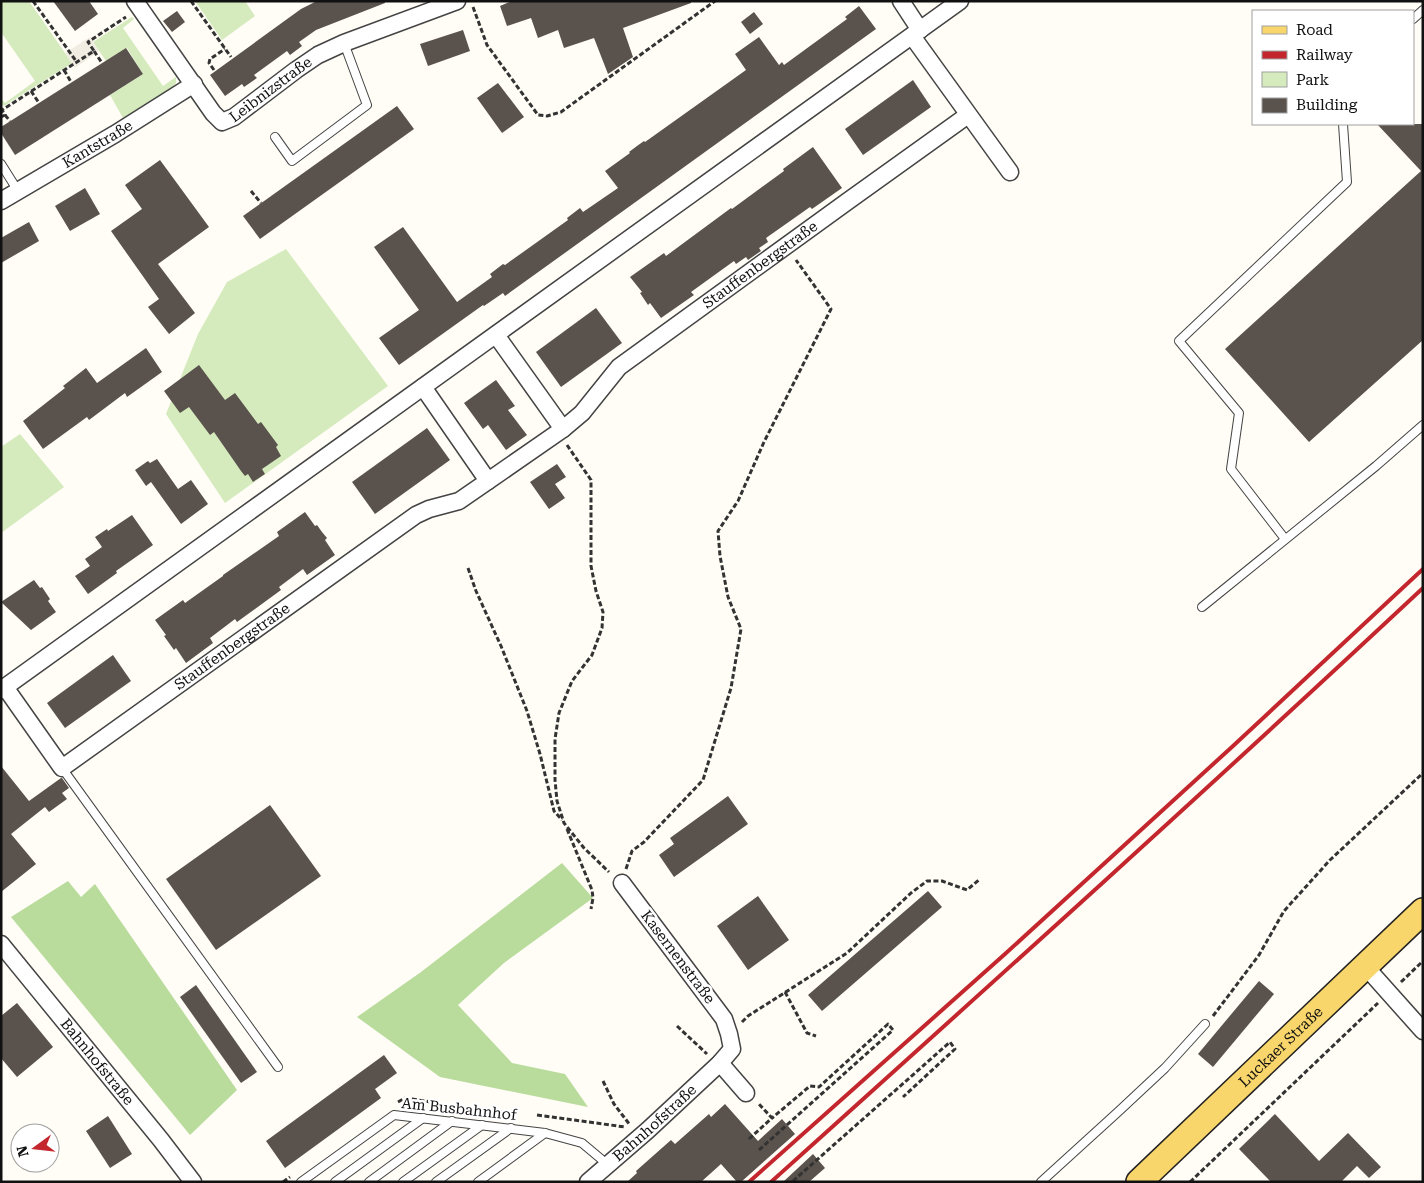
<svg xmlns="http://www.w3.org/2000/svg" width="1424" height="1183" font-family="'Roboto Serif',serif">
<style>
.green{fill:#d5ebbd}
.forest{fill:#b9dc9c}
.plaza{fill:#f1ede2}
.building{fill:#5a524d}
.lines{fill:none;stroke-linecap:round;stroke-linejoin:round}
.lane-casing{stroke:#444;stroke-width:10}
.street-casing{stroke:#444;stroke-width:19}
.primary-casing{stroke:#222;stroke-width:28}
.path{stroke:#333;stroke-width:3;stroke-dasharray:5 2.5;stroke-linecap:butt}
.lane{stroke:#fff;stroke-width:8}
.street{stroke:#fff;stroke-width:16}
.primary{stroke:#f9d66b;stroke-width:25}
.rail{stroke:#c4262e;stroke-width:4}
.labels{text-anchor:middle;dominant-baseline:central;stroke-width:5;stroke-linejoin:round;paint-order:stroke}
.street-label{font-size:15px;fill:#111;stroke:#fff}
</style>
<rect width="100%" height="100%" fill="#fffdf5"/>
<g class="green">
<polygon points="1,1 29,1 72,63 4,106 1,103 1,98 5,103 35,81 1,32"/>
<polygon points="195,1 245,1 255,16 222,40"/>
<polygon points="132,17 134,19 123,28 163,86 176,77 176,83 170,90 123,118 110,95 143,74 127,48 106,61 93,42"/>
<polygon points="286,249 388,386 225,503 166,414 198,334 227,282"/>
<polygon points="20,434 64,487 1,533 1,447"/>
</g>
<g class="forest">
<polygon points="562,863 593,898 504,963 458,1005 512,1063 565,1074 588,1107 440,1077 357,1017 421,972"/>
<polygon points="68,881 81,897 95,884 237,1090 190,1135 11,917"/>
</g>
<polygon class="plaza" points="90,37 99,51 75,68 65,53"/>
<g class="building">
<polygon points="53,1 89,1 98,14 75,31"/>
<polygon points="317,1 385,1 385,3 316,30 299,42 302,46 290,55 287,51 254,75 257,78 244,87 242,84 225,96 210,75 301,9"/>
<polygon points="512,1 691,1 691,3 623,28 633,57 608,74 594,38 564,48 558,30 538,38 531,18 507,26 500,6"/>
<polygon points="859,6 876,29 505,296 503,293 484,306 483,305 399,365 379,338 419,310 374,247 403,227 457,302 492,277 490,274 503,264 505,265 568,220 567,218 580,208 583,212 618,188 605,171 630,153 629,152 637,146 644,141 645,142 746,70 735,54 759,37 779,65 782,62 784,65 847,19 845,17"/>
<polygon points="177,11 185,22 172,32 163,21"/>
<polygon points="754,12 763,24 750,34 741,22"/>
<polygon points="463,30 470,51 428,66 420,44"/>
<polygon points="126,48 143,74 15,155 1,133 1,127"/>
<polygon points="913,80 931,107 863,155 845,129"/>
<polygon points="498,83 524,117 502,133 477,98"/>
<polygon points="397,106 414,129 260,239 243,216"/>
<polygon points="1377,124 1423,124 1423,340 1309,442 1225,349 1421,171"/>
<polygon points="813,147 842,188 812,209 810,207 766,238 768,242 759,248 761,251 748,260 746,257 736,264 734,261 691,292 694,295 661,318 650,303 648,305 640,293 642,292 630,277 664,253 666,256 731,208 732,209 784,171 783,169"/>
<polygon points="160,160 209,227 158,264 195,313 169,334 148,307 159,299 111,231 142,209 125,185"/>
<polygon points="85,188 100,214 70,231 55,206"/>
<polygon points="29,222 39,241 1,263 1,238"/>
<polygon points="596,308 622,343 561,387 536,352"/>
<polygon points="146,348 162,372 127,397 125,393 89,420 87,417 43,449 23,421 65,388 63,386 86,368 97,383"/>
<polygon points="199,365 225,400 235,393 258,424 261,422 278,445 276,447 281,456 262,469 265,474 253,482 248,474 245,476 241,471 214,432 210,435 189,407 180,413 164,391"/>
<polygon points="496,380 515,406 508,410 527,435 506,450 488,425 483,429 464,403"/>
<polygon points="427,428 450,460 375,514 352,482"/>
<polygon points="157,459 178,489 191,480 208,504 181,524 151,482 146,486 135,470 148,461 150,463"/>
<polygon points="557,464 566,477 555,484 565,498 549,509 530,482"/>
<polygon points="305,512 315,526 317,525 322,532 327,538 325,540 335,555 307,575 303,569 279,587 281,590 237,622 235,619 210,638 213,643 186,663 176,648 174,650 164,636 166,635 155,620 183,600 185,603 223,576 223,575 279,536 277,532"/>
<polygon points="132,515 153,545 116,571 117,573 88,594 75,576 90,566 85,559 102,547 95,537 107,529 108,531"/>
<polygon points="34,580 40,588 42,587 50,599 48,601 56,612 31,630 1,602"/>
<polygon points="113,655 131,681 65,728 47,703"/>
<polygon points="1,766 29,801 61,778 62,778 69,788 62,793 67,799 49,812 45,807 11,834 36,864 1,892"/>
<polygon points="728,796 748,824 674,877 659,855 674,844 670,838"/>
<polygon points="270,805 321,876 216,950 166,879"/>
<polygon points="928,891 942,907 822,1011 808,995"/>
<polygon points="758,896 789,940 748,970 717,926"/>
<polygon points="1259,981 1274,994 1213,1067 1198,1054"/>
<polygon points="196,985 257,1072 241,1083 180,997"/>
<polygon points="17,1003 53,1047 17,1077 1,1058 1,1016"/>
<polygon points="384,1055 397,1073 375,1089 381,1098 285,1168 266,1141"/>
<polygon points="725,1104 758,1141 782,1119 795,1134 741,1182 737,1182 721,1164 701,1182 627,1182 637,1173 636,1171 671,1140 675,1144 709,1114 711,1117"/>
<polygon points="1275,1114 1319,1161 1348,1133 1381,1167 1369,1178 1357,1166 1341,1182 1271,1182 1239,1149"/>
<polygon points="108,1116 132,1154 110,1168 86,1131"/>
<polygon points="813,1154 825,1168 809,1182 783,1182"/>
</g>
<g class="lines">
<g class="lane-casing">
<g id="lane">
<polyline points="1413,19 1423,10"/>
<polyline points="275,137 292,161 367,105 344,43"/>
<polyline points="1,164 18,191"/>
<polyline points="1285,539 1231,469 1239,413 1179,341 1347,182 1343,124"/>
<polyline points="1202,607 1376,466 1423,425"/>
<polyline points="62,768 278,1067"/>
<polyline points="301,1182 394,1115 545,1133 582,1143 607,1164"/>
<polyline points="335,1182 423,1118"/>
<polyline points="369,1182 452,1121"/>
<polyline points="403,1182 482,1125"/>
<polyline points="436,1182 511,1128"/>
<polyline points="478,1182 545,1133"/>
<polyline points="1041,1182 1119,1111 1165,1068 1205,1024"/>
</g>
</g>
<g class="street-casing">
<g id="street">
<path id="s1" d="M135,1L213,113L222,122L234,117L296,70L318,55L344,43L457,1"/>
<polyline points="901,1 920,30"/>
<polyline points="912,36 1010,172"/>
<path id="s2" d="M1,201L115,134L194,84"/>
<path id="s3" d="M563,429L582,413L619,367L848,201L968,115"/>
<polyline points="488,481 563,429 496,335"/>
<path id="s4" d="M5,687L62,768L416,515L429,509L459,501L488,481L423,387"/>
<polyline points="1,690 960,1"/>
<path id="s5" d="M1,944L161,1140L193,1182"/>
<polyline points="1365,966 1423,1031"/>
<polyline points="720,1063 746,1093"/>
<path id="s6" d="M588,1182L648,1130L720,1063L732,1049L729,1034L724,1019L622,883"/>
</g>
</g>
<g class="primary-casing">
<g id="primary">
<path id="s7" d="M1139,1182L1423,911"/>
</g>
</g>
<g class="path">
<polyline points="33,1 76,61"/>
<polyline points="191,1 231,57"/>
<polyline points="473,7 487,45 538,115 547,116 561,112 715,1"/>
<polyline points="94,51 102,63"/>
<polyline points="64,70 71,82"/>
<polyline points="214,70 209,63 210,59 225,49"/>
<polyline points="31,91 39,103"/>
<polyline points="5,115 10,121"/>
<polyline points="1,117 5,115 2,110 94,51 88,42 126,17"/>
<polyline points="251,191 261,203"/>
<polyline points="567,445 591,480 591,566 596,591 603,612 602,628 592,655 572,681 559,713 555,739 555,780 557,801 564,823 584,848 609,872"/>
<polyline points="468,568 476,591 501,646 527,711 540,754 554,811 562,820"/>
<polyline points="567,829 592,890 593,898 591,909"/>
<polyline points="626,869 632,851 644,842 703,780 731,688 741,629 728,597 720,556 718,531 738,501 764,442 831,309 796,260"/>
<polyline points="1401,982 1423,961"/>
<polyline points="785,992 807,1033 816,1036"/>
<polyline points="1213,1016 1259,955 1284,911 1330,860 1423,773"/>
<polyline points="742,1022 748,1016 847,953 911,893 927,881 942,881 967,890 980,879"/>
<polyline points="677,1026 707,1054"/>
<polyline points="603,1081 614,1104 630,1125"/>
<polyline points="398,1102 405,1098 431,1102"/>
<polyline points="537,1115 625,1127"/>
<polyline points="749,1139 772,1118 758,1103"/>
<polyline points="759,1150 893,1030 888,1024 819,1087 810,1086 772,1118"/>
<polyline points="793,1181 950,1042 955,1049 903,1097"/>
<polyline points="283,1182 290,1177"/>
<polyline points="1190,1182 1378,1003"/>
</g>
<use href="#lane" class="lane"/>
<use href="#street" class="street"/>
<use href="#primary" class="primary"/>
<g class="rail">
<polyline points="749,1182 1005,954 1233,746 1423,569"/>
<path d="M771,1182C990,985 1208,789 1423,588"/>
</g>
</g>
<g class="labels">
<g class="street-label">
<text stroke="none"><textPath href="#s1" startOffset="208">Leibnizstraße</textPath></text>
<text stroke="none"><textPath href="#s2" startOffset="112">Kantstraße</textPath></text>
<text stroke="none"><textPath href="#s3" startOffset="258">Stauffenbergstraße</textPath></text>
<text stroke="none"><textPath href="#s4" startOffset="308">Stauffenbergstraße</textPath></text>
<text transform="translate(678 957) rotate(53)">Kasernenstraße</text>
<text stroke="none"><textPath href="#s7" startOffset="196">Luckaer Straße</textPath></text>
<text stroke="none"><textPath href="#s5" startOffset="152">Bahnhofstraße</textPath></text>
<text transform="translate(459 1109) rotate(6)">Am Busbahnhof</text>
<text stroke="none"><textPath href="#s6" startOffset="89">Bahnhofstraße</textPath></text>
</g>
</g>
<rect width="1424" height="1183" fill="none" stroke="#111111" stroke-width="5"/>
<rect x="1252" y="10" width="162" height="115" fill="#ffffff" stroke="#a0a0a0"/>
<rect x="1262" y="26" width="25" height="8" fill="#f9d66b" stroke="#a0a0a0"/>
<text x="1296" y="35" font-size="15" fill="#111111">Road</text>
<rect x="1262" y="51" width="25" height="8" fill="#c4262e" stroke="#a0a0a0"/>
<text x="1296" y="60" font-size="15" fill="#111111">Railway</text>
<rect x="1262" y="72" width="25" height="15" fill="#d5ebbd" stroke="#a0a0a0"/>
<text x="1296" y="85" font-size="15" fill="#111111">Park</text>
<rect x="1262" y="98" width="25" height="15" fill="#5a524d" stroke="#a0a0a0"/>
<text x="1296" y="110" font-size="15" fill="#111111">Building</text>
<g transform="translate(35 1148) rotate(255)"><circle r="24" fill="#ffffff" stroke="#a0a0a0"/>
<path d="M0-4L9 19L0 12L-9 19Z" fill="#c4262e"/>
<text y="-8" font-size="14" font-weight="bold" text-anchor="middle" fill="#111111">N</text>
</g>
</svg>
